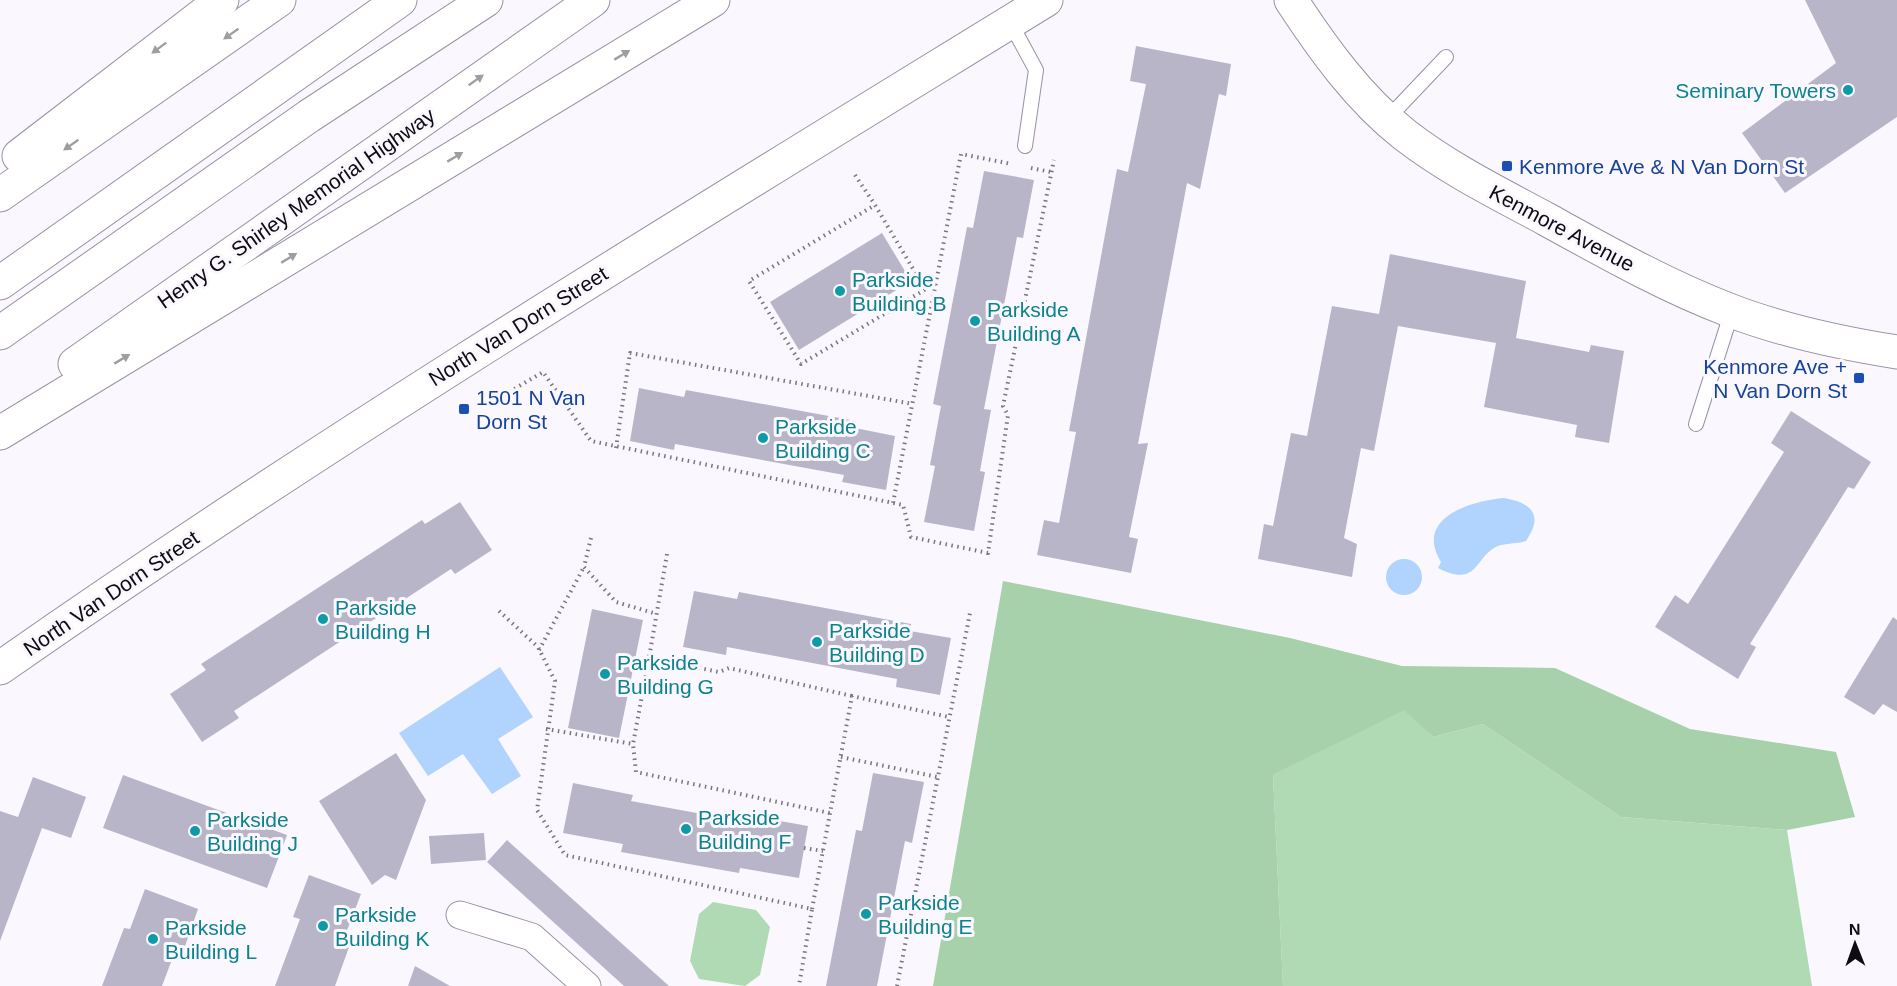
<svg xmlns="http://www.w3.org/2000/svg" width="1897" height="986" font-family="Helvetica,sans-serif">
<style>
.green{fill:#afdab3}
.forest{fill:#a6d1aa}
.water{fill:#b0d4fd}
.building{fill:#b8b5c9}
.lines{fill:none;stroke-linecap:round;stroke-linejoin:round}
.service-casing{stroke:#9a91a3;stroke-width:16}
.minor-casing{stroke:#9a91a3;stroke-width:29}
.tertiary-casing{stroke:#9a91a3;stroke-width:35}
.secondary-casing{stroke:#9a91a3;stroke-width:35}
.motorway-casing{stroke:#9a91a3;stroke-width:35}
.path{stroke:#7a767e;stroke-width:4;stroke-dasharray:1.5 4.5;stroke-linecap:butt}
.service{stroke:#fff;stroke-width:14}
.minor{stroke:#fff;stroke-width:27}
.tertiary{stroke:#fff;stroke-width:33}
.secondary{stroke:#fff;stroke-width:33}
.motorway{stroke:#fff;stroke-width:33}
.oneway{fill:#9f9da0}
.culture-dot{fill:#0f9aa8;stroke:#fbf7ff;stroke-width:2}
.transit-dot{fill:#1a4fb4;stroke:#fbf7ff;stroke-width:2}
.labels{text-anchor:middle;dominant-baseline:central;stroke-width:6;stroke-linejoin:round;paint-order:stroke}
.culture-label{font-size:21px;fill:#0d838f;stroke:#fbf7ff;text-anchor:start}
.transit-label{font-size:21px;fill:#164399;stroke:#fbf7ff;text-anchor:start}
.street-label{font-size:21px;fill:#0f0b12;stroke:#fbf7ff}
</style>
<rect width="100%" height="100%" fill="#fbf7ff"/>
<g class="green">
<polygon points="1404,709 1433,737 1483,724 1621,817 1787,830 1812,986 1283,986 1273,775"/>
<polygon points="713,902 756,910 770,927 760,975 745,986 699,979 690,961 699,914"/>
</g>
<polygon class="forest" points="1003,581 1290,638 1402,666 1555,668 1690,729 1836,752 1855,817 1787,830 1621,817 1483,724 1433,737 1404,710 1273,775 1283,986 933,986"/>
<g class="water">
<path d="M1504,498C1532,503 1544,515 1526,541C1517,544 1506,543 1498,546C1474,556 1479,589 1438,568L1441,562C1414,518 1470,501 1504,498Z"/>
<circle cx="1404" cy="577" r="18"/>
<polygon points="500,667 533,717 498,739 521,776 492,794 463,754 428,776 399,733"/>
</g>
<g class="building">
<polygon points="1805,0 1897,0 1897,117 1785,193 1742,133 1836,63"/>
<polygon points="1136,46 1231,64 1226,96 1219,94 1200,189 1187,183 1138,444 1148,443 1129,537 1138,539 1131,573 1037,555 1044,520 1059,523 1076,432 1069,431 1117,169 1128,172 1146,84 1130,81"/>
<polygon points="984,171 1034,180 1023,238 1017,237 984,409 991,410 980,471 985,472 974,531 924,522 935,466 930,465 941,406 933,404 967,227 973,228"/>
<polygon points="882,233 911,281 799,350 770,302"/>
<polygon points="1390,254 1526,281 1516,338 1589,352 1591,345 1624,351 1609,443 1575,437 1577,425 1484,407 1496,343 1398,326 1374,451 1361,448 1344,538 1357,544 1352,577 1258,559 1264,524 1273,526 1291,433 1307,436 1332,306 1379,314"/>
<polygon points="639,388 684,397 686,390 856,421 855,428 895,436 886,490 842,482 844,475 675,444 674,450 630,441"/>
<polygon points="1791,411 1871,462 1854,489 1848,487 1750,644 1756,647 1738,679 1655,627 1675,595 1688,604 1784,452 1771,443"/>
<polygon points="460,502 492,550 455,574 451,569 234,711 239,718 202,742 170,694 206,670 201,664 422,520 425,524"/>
<polygon points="694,591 737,599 739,592 911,624 910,631 951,638 940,695 896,687 897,679 727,647 726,655 683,647"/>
<polygon points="592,609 643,620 619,738 568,728"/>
<polygon points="1893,617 1897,620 1897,712 1883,704 1874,715 1844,697"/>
<polygon points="396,753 426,800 396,880 385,875 372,885 319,801"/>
<polygon points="873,773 924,782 912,843 905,841 877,986 826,986 856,830 862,831"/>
<polygon points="123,775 287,835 267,888 103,828"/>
<polygon points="33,777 86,797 71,838 42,828 0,941 0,811 18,817"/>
<polygon points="573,783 633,795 631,801 746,822 747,815 808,826 799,878 740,868 739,873 621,852 623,844 563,833"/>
<polygon points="484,833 486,860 431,864 429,836"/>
<polygon points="507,840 669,986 624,986 487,862"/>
<polygon points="309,875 361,894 346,933 353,936 335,986 275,986 300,919 293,917"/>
<polygon points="145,889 198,909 183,952 176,949 162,986 102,986 124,928 130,929"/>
<polygon points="415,966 450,986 408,986"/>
</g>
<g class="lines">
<g class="service-casing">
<g id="service">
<polyline points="1010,22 1036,70 1025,146"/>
<polyline points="1388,118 1446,57"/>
<polyline points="1696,424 1732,311"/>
</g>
</g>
<g class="minor-casing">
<polyline id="minor" points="460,915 532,937 587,986"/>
</g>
<g class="tertiary-casing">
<path id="tertiary" d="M1291,0C1323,49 1359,99 1405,135C1449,169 1498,193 1546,219C1606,252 1666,286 1729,310C1783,331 1840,343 1897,352"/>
</g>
<g class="secondary-casing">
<path id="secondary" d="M0,668C339,431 693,217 1046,0"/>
</g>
<g class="motorway-casing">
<g id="motorway">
<polyline points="19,156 222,0"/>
<polyline points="0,195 279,0"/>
<polyline points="0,283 400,0"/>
<polyline points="0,333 309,116 486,0"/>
<polyline points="75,364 593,0"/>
<polyline points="0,433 713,0"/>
</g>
</g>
<g class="path">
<polyline points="1031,168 1051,172"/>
<polyline points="855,175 875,205"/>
<polyline points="925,289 875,205 749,281 801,364 936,283"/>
<polyline points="504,395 543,372 591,441 903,505 911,537 988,553 1008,415 1003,406 1054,160"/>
<polyline points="616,448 630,353 913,404"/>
<polyline points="893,503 961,154 1012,164"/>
<polyline points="591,538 584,567 616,602 657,614"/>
<polyline points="667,554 649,658 719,672 729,668 852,696"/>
<polyline points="499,611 538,647 555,681 537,810 565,855 812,909 799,986"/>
<polyline points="539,650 584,567"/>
<polyline points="649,658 633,744 636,772 830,813"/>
<polyline points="546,729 633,744"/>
<polyline points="841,757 938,777"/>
<polyline points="804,848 823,851"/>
<polyline points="812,909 852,696 949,717"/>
<polyline points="897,986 970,613"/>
</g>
<use href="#service" class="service"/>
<use href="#minor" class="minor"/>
<use href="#tertiary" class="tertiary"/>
<use href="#secondary" class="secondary"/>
<use href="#motorway" class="motorway"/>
</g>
<defs><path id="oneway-solid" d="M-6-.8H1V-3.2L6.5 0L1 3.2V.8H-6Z" transform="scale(1.5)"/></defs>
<g class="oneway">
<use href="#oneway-solid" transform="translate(231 34) rotate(145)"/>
<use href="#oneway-solid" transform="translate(159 48) rotate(143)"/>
<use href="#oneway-solid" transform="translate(622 55) rotate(-31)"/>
<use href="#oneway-solid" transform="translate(476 80) rotate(-35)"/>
<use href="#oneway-solid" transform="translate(71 145) rotate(145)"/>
<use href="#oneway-solid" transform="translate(455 157) rotate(-31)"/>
<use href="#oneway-solid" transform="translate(289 258) rotate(-31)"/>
<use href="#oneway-solid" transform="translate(122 359) rotate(-31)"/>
</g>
<g class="culture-dot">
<circle cx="1848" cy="90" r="6"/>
<circle cx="840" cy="291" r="6"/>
<circle cx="975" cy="321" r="6"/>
<circle cx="763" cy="438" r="6"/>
<circle cx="323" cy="619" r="6"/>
<circle cx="817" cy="642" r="6"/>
<circle cx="605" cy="674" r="6"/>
<circle cx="686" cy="829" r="6"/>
<circle cx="195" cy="831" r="6"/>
<circle cx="866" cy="914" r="6"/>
<circle cx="323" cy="926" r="6"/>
<circle cx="153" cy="939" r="6"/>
</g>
<g class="transit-dot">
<rect x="1501" y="160" width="12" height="12" rx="3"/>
<rect x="1853" y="372" width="12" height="12" rx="3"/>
<rect x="458" y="403" width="12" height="12" rx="3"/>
</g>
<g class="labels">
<g class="culture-label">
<text x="1836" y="90" text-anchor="end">Seminary Towers</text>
<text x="852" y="279">Parkside<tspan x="852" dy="24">Building B</tspan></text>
<text x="987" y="309">Parkside<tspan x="987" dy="24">Building A</tspan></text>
<text x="775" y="426">Parkside<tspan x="775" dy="24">Building C</tspan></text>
<text x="335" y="607">Parkside<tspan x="335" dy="24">Building H</tspan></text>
<text x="829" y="630">Parkside<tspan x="829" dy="24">Building D</tspan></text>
<text x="617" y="662">Parkside<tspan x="617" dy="24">Building G</tspan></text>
<text x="698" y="817">Parkside<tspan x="698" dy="24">Building F</tspan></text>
<text x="207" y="819">Parkside<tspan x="207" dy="24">Building J</tspan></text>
<text x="878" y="902">Parkside<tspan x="878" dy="24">Building E</tspan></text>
<text x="335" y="914">Parkside<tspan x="335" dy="24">Building K</tspan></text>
<text x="165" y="927">Parkside<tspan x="165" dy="24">Building L</tspan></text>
</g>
<g class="transit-label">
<text x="1519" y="166">Kenmore Ave &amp; N Van Dorn St</text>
<text x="1847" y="366" text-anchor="end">Kenmore Ave +<tspan x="1847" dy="24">N Van Dorn St</tspan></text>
<text x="476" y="397">1501 N Van<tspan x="476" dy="24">Dorn St</tspan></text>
</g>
<g class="street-label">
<text transform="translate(296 208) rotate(-35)">Henry G. Shirley Memorial Highway</text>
<text transform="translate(1562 228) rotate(28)">Kenmore Avenue</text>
<text transform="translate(518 326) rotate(-32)">North Van Dorn Street</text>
<text transform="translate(111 593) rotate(-34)">North Van Dorn Street</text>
</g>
</g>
<g transform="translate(1855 944) rotate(359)" stroke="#fbf7ff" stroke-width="4.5" paint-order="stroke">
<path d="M0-4.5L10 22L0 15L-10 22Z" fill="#0f0b12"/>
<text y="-9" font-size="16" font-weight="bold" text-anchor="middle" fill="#0f0b12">N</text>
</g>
</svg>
